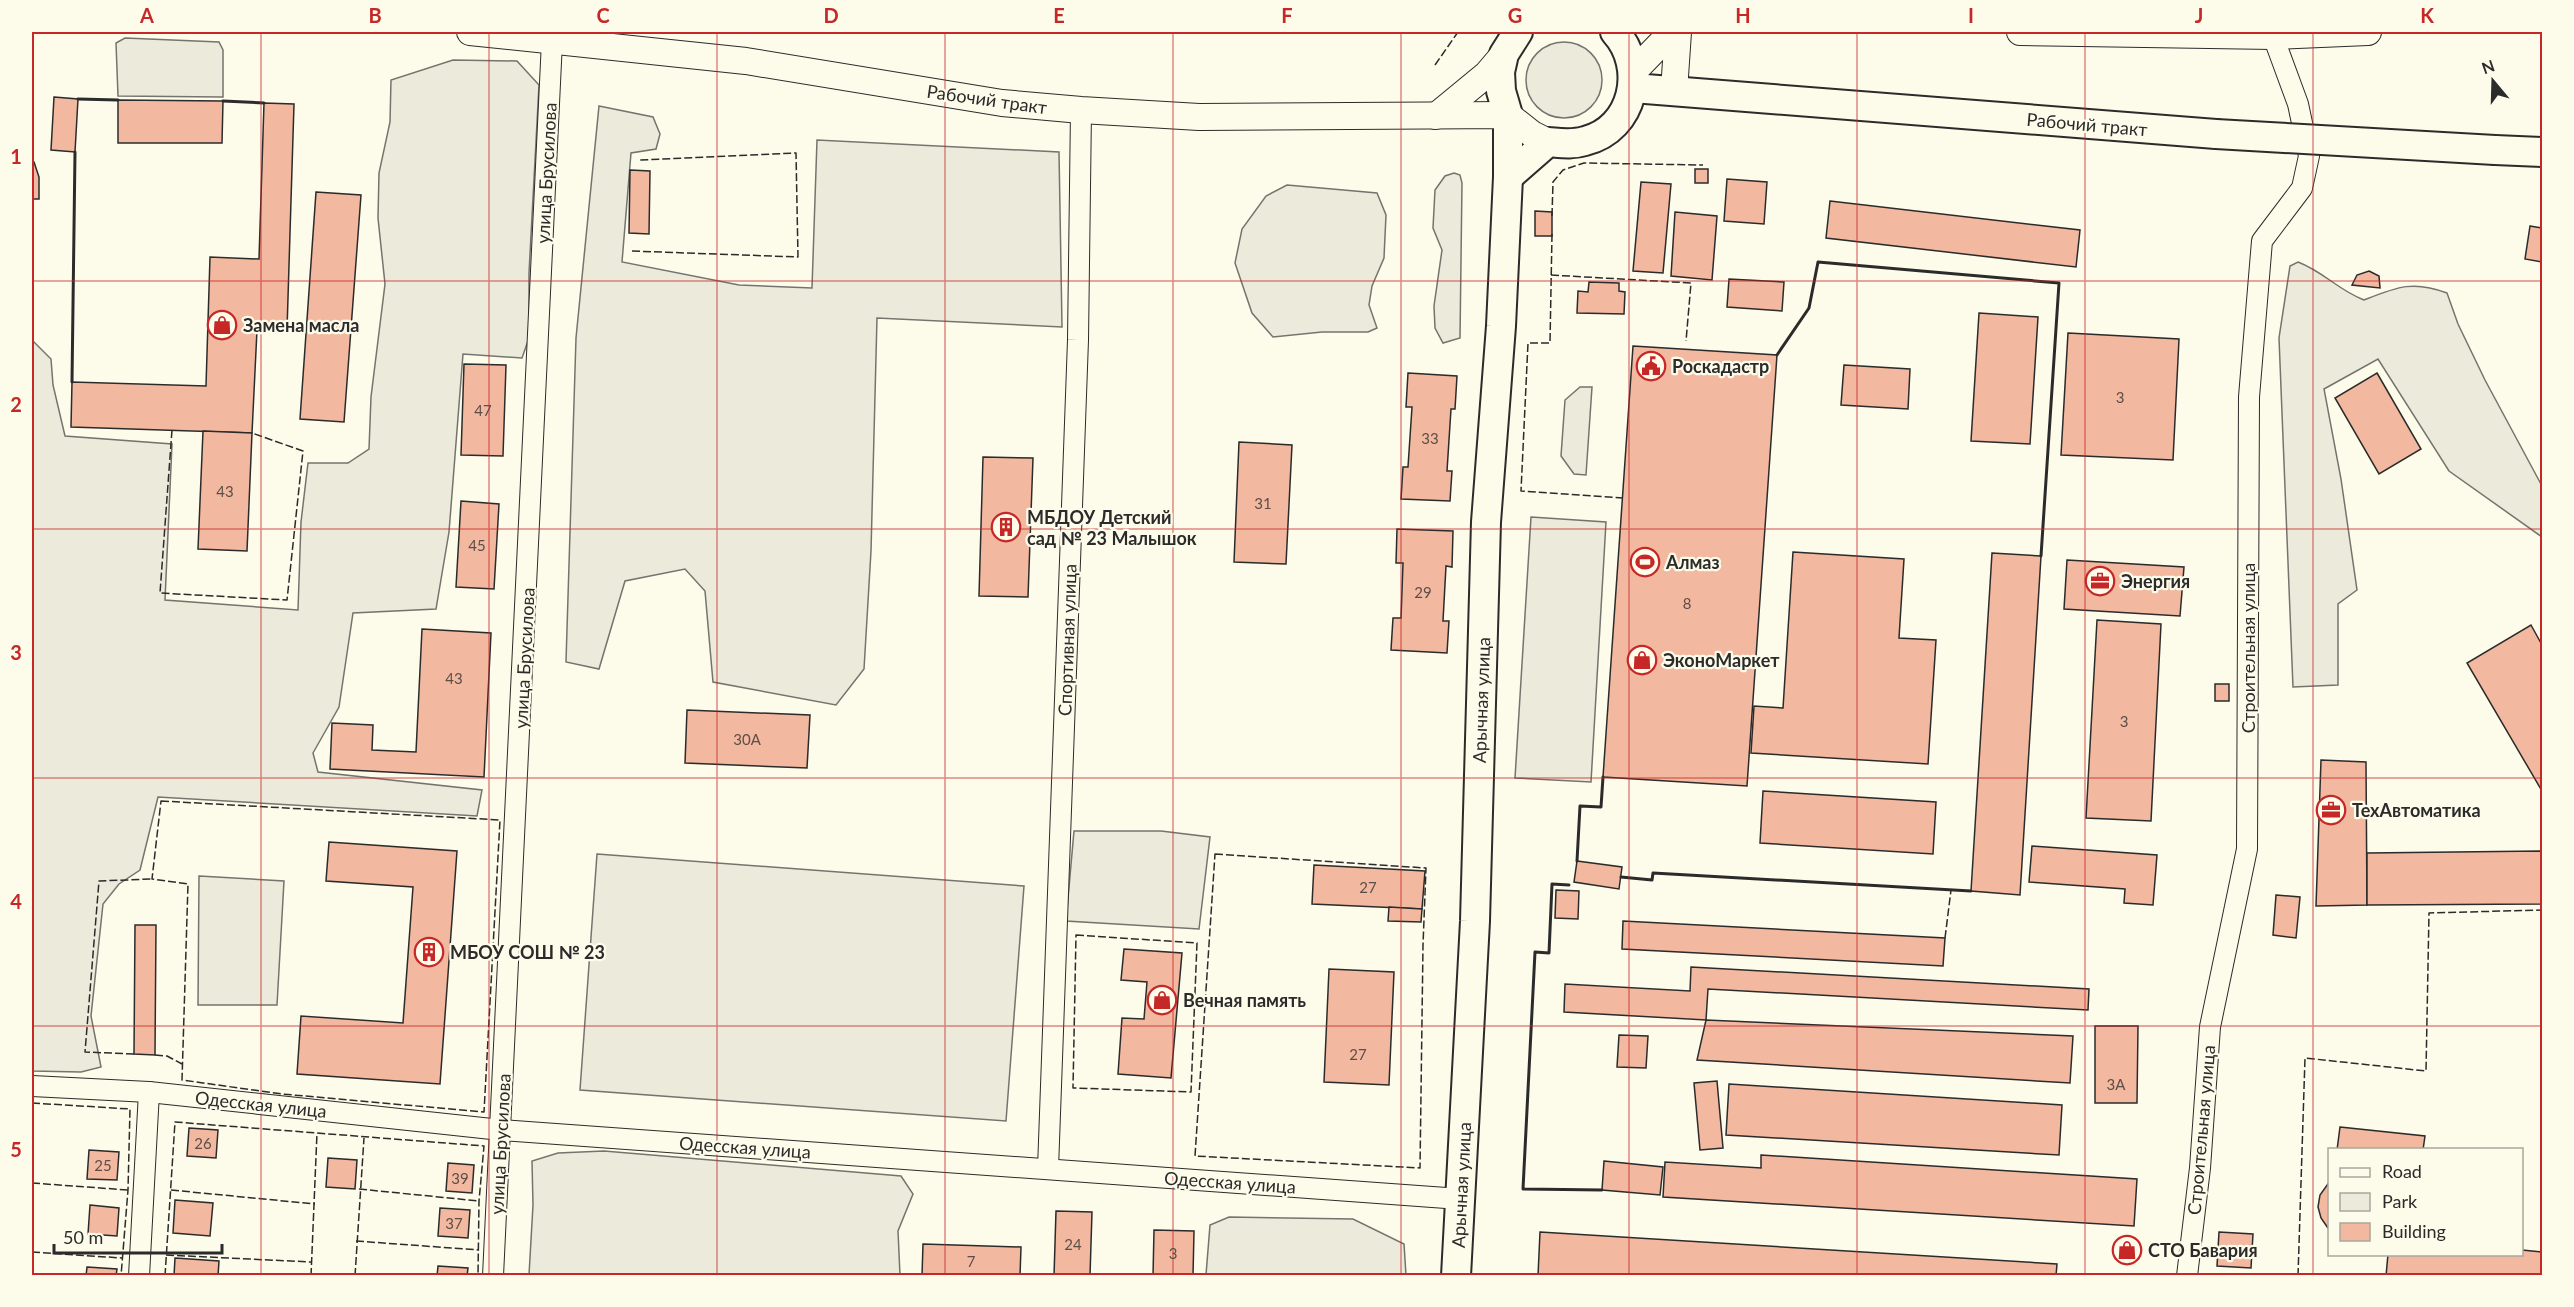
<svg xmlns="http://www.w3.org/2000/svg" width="2574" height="1307" font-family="Lato,sans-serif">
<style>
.green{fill:#ecebdb;stroke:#74746e;stroke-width:1.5}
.parking{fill:#eceadb;stroke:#74746e;stroke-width:1.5}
.building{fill:#f2b8a0;stroke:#2b2b2b;stroke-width:1.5}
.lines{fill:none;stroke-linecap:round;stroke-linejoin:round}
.minor-casing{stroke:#2b2b2b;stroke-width:22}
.tertiary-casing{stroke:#2b2b2b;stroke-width:28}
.secondary-casing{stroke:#2b2b2b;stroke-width:32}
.minor{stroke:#fdfbea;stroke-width:20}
.tertiary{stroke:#fdfbea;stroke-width:26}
.secondary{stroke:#fdfbea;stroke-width:28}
.secondary-bridge-casing{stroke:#2b2b2b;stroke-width:32;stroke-linecap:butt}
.secondary-bridge{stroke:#fdfbea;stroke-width:28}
.fence{stroke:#2b2b2b;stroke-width:1.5;stroke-dasharray:8 3;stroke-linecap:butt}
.wall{stroke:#2b2b2b;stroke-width:3}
.grid{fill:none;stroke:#c62828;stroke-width:1.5;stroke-opacity:0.55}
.labels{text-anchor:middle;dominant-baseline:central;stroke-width:4.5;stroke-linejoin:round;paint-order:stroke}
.number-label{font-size:15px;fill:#5d4e48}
.street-label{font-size:18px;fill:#2b2b2b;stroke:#fdfbea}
.poi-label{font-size:18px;font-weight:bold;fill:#2b2b2b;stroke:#fdfbea;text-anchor:start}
.neatline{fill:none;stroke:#c62828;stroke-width:2}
.grid-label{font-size:20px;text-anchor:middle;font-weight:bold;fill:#c62828}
</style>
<rect width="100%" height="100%" fill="#fdfbea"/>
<g class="green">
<polygon points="125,38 219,42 223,50 223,97 118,96 116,43"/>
<circle cx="1564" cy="80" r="38"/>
<polygon points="453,60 517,61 539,85 529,273 529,338 522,358 463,354 449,532 436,609 353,613 339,707 313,753 318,772 482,790 477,816 158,797 140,870 119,884 103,904 91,1016 101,1067 81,1072 32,1071 32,340 51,359 53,385 65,436 172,444 165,600 298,610 301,522 308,463 348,463 369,449 371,397 385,284 378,218 379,173 390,122 391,80"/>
<polygon points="599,106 653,117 660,134 656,149 631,153 622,262 739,285 812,288 817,140 1059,152 1062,327 877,318 871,551 864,669 836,705 713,682 705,591 685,569 625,581 599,669 566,662 576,338"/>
<polygon points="1454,173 1460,175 1462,183 1460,338 1443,343 1435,328 1434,306 1442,250 1433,228 1435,190 1445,176"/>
<polygon points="1287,185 1377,193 1386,215 1384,258 1372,286 1369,305 1377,328 1368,332 1322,332 1273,337 1252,313 1235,263 1242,229 1266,196"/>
<path d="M2298,262C2324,272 2338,290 2364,300C2397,287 2413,280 2447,293L2458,324L2485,380L2542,486V537L2449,471L2378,359L2324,389L2341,479L2357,590L2338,604V685L2293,687L2279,338L2290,266Z"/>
<polygon points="1074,831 1161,831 1210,837 1199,929 1066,921"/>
<polygon points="597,854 1024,886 1006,1121 580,1090"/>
<polygon points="199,876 284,881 277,1005 198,1005"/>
<polygon points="604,1151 901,1176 913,1194 898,1231 900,1275 529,1275 533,1205 532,1161 558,1153"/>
<polygon points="1229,1217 1353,1219 1404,1244 1406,1275 1206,1275 1210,1225"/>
</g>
<g class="parking">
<polygon points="1580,387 1592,387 1586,475 1574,474 1561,456 1565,400"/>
<polygon points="1531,517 1606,522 1591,782 1515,778"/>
</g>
<g class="building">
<polygon points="54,97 78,99 75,152 51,150"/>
<polygon points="118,100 223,101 222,143 118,143"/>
<polygon points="264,103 294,104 287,330 257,330 252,433 71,427 72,382 206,386 210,257 259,259"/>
<polygon points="32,162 34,162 39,177 39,199 32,199"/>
<rect x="1695" y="169" width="13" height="14"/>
<polygon points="630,170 650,171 649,234 629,233"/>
<polygon points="1727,179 1767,182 1764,224 1724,221"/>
<polygon points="1641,182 1671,184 1663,273 1633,271"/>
<polygon points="316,192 361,195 344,422 300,419"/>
<polygon points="1830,201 2080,230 2076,267 1826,238"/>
<polygon points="1535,211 1552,212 1552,236 1535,236"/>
<polygon points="1675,212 1717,216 1712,280 1671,276"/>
<polygon points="2530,226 2542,228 2542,262 2525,259"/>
<polygon points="2369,271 2379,276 2380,288 2352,285 2357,275"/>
<polygon points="1729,279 1784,282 1782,311 1727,307"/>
<polygon points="1589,282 1619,283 1619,291 1625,292 1624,314 1577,313 1578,291 1588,292"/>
<polygon points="1979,313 2038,317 2030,444 1971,441"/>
<polygon points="2068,333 2179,339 2173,460 2061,455"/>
<polygon points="1633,346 1777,355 1747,786 1603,777"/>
<polygon points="464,364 506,365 503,456 461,455"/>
<polygon points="1844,365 1910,369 1908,409 1841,405"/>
<polygon points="1408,373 1457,376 1455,409 1451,409 1447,471 1452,471 1450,501 1401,499 1403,467 1408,467 1412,407 1406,407"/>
<polygon points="2377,373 2421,449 2379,474 2335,398"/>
<polygon points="203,431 252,433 247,551 198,549"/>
<polygon points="1239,442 1292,445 1286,564 1234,562"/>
<polygon points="983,457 1033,458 1028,597 979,596"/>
<polygon points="461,501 499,504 494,589 456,587"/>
<polygon points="1397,529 1453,531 1452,567 1446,566 1443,621 1449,621 1447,653 1391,650 1393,618 1401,618 1403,563 1396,563"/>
<polygon points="1793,552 1904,559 1899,638 1936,640 1928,764 1751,753 1754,706 1783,708"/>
<polygon points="1992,553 2041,556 2020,895 1971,891"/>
<polygon points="2067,560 2184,567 2180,616 2064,609"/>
<polygon points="2097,620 2161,624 2151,821 2086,818"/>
<polygon points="2531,625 2542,645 2542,791 2467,663"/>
<polygon points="422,629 491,633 484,777 330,769 332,723 373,725 372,750 416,752"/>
<rect x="2215" y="684" width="14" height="17"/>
<polygon points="687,710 810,715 807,768 685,763"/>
<polygon points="2321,760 2366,762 2367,905 2316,906"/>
<polygon points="1763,791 1936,802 1933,854 1760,843"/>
<polygon points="329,842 457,851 440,1084 297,1074 301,1016 403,1023 413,887 326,881"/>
<polygon points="2032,846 2157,855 2153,905 2124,903 2125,889 2029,882"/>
<polygon points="2542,851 2542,904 2367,905 2367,853"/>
<polygon points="1577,861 1622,867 1619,889 1574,882"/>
<polygon points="1314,865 1425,871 1422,909 1312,904"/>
<polygon points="1556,890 1579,891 1578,919 1555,918"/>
<polygon points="2276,895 2300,897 2296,938 2273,935"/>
<polygon points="1389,907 1422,909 1421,922 1388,921"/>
<polygon points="1623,921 1945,938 1943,966 1622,949"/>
<polygon points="135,925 156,925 155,1055 134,1054"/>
<polygon points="1124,949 1182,953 1171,1078 1118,1074 1122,1018 1144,1019 1147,982 1121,980"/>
<polygon points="1691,967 2089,989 2088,1010 1708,989 1706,1020 1564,1012 1565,984 1690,991"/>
<polygon points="1329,969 1394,972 1389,1085 1324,1082"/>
<polygon points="1706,1020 2073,1036 2070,1083 1697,1060"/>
<polygon points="2095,1026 2138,1026 2137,1103 2095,1103"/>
<polygon points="1619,1035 1648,1036 1646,1068 1617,1067"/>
<polygon points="1717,1081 1723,1148 1700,1150 1694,1083"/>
<polygon points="1729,1084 2062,1105 2059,1155 1726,1135"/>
<polygon points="2340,1127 2425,1136 2423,1150 2337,1150"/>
<polygon points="189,1128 218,1130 216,1158 187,1156"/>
<polygon points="89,1150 119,1152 117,1180 87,1179"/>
<polygon points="1761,1155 2137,1179 2134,1226 1663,1197 1665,1162 1761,1168"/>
<polygon points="328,1158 357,1160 355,1189 326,1187"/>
<polygon points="1604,1161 1663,1167 1660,1195 1602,1190"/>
<polygon points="448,1163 474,1165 472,1193 446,1191"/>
<polygon points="2330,1181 2330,1231 2321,1218 2318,1207 2320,1195"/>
<polygon points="175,1200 213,1203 210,1236 173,1233"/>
<polygon points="90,1205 119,1208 117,1236 88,1234"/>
<polygon points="440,1208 470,1210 468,1238 438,1236"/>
<polygon points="1056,1211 1092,1212 1090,1276 1054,1276"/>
<polygon points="1154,1230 1194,1231 1193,1276 1153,1276"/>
<polygon points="1540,1232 2057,1264 2056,1276 1538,1276"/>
<polygon points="2219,1232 2253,1234 2251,1268 2217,1266"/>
<polygon points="923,1244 1021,1247 1020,1276 922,1276"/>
<polygon points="2522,1250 2542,1252 2542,1276 2386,1276 2388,1254 2522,1254"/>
<polygon points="175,1258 219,1261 218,1276 174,1276"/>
<polygon points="438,1266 468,1268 467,1276 437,1276"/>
<polygon points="87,1267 117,1269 116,1276 86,1276"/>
</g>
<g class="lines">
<g class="minor-casing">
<g id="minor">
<polyline points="32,1086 149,1092 501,1130 1460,1199"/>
<polyline points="1048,1169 1078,340 1081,110"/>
<polyline points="139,1276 149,1092"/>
<polyline points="493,1276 552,41"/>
<polyline points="2187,1276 2200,1168 2210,1027 2247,849 2249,397 2262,241 2302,188 2309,156 2298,104 2273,36"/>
</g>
</g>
<g class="tertiary-casing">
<g id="tertiary">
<polyline points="470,32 746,61 1002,103 1081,110 1199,117 1508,115 1532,134 1548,142"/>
<polyline points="2020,32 2273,36 2368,32"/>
<polyline points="1634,71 1672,32"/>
<polyline points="1674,91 1678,32"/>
<polyline points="1436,116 1487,74 1504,54"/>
</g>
</g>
<g class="secondary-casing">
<g id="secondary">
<polyline points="1633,88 2216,134"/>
<polyline points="2495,150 2542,152"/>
<path d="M1508,177L1548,142C1561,143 1572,145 1585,141C1634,129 1647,67 1615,32"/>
<polyline points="1456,1276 1475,921 1486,522 1501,326 1508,177 1508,115 1501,91 1500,72 1504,54 1518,32"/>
</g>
</g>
<use href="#minor" class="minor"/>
<use href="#tertiary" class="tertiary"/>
<use href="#secondary" class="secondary"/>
<g class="secondary-bridge-casing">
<polyline id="secondary-bridge" points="2216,134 2495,150"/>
</g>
<use href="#secondary-bridge" class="secondary-bridge"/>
<g class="fence">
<polyline points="1435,65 1458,32"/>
<polyline points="1552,216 1553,182 1563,170 1584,163 1703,165"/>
<polyline points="1552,234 1550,343 1528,343 1521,491 1623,498"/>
<polyline points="632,251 798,257 796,153 640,160"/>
<polyline points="1551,275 1691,283 1686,341"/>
<polyline points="172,430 160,593 287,600 303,451 252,433"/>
<polygon points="161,801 500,820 484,1112 282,1094 182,1080 188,884 152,879"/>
<polygon points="1215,854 1426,868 1423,945 1420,1168 1195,1156"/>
<polygon points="1076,935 1197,943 1191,1092 1073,1088"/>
<polyline points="1945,938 1951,890"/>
<polyline points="134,1054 85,1052 99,881 152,879"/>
<polyline points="155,1055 167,1056 182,1064"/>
<polyline points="32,1103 130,1109 128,1190 121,1276"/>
<polyline points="32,1183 128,1190"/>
<polyline points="359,1189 479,1201"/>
<polyline points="171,1190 315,1204"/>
<polyline points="356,1241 479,1250"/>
<polyline points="32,1252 122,1258"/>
<polyline points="166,1255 311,1262"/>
<polyline points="165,1276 175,1122 484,1146 479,1201 478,1276"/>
<polyline points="311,1276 317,1133"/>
<polyline points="355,1276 364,1138"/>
<polyline points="2298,1276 2305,1058 2426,1071 2429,913 2542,910"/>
</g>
<g class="wall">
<polyline points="78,99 118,100"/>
<polyline points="223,101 264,103"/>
<polyline points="1777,355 1809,308 1818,262 2059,283 2041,556"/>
<polyline points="72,382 75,152"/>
<polyline points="1577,861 1580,806 1601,807 1603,777"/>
<polyline points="1621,877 1652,880 1653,873 1971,891"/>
<polyline points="1569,885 1552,884 1549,953 1535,952 1523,1189 1602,1190"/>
</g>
</g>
<path class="grid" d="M261,32V1276M489,32V1276M717,32V1276M945,32V1276M1173,32V1276M1401,32V1276M1629,32V1276M1857,32V1276M2085,32V1276M2313,32V1276M32,281H2542M32,529H2542M32,778H2542M32,1026H2542"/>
<defs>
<g id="shop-ring" transform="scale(1.5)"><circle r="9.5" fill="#fdfbea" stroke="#c62828" stroke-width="1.5"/><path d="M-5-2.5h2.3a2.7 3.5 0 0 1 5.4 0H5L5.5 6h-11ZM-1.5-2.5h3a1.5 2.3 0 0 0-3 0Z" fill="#c62828"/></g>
<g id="civic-ring" transform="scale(1.5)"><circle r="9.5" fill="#fdfbea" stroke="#c62828" stroke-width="1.5"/><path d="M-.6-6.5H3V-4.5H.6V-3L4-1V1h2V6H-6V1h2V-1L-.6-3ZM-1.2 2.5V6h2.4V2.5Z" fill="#c62828"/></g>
<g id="building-ring" transform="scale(1.5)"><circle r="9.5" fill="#fdfbea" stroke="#c62828" stroke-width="1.5"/><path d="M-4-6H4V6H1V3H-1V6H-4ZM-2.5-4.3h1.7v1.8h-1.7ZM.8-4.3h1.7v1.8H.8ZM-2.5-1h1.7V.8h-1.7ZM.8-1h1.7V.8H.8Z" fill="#c62828"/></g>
<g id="stadium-ring" transform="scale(1.5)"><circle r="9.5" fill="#fdfbea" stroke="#c62828" stroke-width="1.5"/><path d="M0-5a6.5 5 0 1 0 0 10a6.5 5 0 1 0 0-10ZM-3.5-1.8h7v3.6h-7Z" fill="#c62828"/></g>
<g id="office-ring" transform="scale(1.5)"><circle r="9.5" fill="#fdfbea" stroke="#c62828" stroke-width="1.5"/><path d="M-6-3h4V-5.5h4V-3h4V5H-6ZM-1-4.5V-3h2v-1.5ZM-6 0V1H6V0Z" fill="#c62828"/></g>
</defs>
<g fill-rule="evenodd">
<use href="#shop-ring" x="222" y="325"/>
<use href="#civic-ring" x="1651" y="366"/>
<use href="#building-ring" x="1006" y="527"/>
<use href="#stadium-ring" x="1645" y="562"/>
<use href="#office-ring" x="2100" y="581"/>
<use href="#shop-ring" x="1642" y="660"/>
<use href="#office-ring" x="2331" y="810"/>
<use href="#building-ring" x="429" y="952"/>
<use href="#shop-ring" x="1162" y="1000"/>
<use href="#shop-ring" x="2127" y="1250"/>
</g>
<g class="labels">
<g class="number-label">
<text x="2120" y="397">3</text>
<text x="483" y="410">47</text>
<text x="1430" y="438">33</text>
<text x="225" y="491">43</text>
<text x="1263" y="503">31</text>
<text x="477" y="545">45</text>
<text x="1423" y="592">29</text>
<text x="1687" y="603">8</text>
<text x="454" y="678">43</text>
<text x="2124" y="721">3</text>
<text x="747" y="739">30А</text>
<text x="1368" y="887">27</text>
<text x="1358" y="1054">27</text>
<text x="2116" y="1084">3А</text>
<text x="203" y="1143">26</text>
<text x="103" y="1165">25</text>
<text x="460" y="1178">39</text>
<text x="454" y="1223">37</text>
<text x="1073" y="1244">24</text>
<text x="1173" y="1253">3</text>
<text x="971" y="1261">7</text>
</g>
<g class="street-label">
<text transform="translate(987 99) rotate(8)">Рабочий тракт</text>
<text transform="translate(2087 124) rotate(5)">Рабочий тракт</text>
<text transform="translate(546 173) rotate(-87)">улица Брусилова</text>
<text transform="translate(1067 640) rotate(-88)">Спортивная улица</text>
<text transform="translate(2248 648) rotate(-90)">Строительная улица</text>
<text transform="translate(524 658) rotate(-87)">улица Брусилова</text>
<text transform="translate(1481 700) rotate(-88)">Арычная улица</text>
<text transform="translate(261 1104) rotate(6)">Одесская улица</text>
<text transform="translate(2201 1130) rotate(-85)">Строительная улица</text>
<text transform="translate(500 1144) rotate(-87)">улица Брусилова</text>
<text transform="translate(745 1147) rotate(4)">Одесская улица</text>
<text transform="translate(1230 1182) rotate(4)">Одесская улица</text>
<text transform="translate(1461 1185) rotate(-87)">Арычная улица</text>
</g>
<g class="poi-label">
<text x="243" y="325">Замена масла</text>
<text x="1672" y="366">Роскадастр</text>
<text x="1027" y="517">МБДОУ Детский<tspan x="1027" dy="21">сад № 23 Малышок</tspan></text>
<text x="1666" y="562">Алмаз</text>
<text x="2121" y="581">Энергия</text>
<text x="1663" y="660">ЭконоМаркет</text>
<text x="2352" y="810">ТехАвтоматика</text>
<text x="450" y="952">МБОУ СОШ № 23</text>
<text x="1183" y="1000">Вечная память</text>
<text x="2148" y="1250">СТО Бавария</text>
</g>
</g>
<rect width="2574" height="1307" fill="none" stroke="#fdfbea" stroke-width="66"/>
<rect x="2328" y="1148" width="195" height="108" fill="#fdfbea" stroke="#a9a89e" stroke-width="1.5"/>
<rect x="2340" y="1168" width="30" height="9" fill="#fdfbea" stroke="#a9a89e" stroke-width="1.5"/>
<text x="2382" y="1178" font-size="18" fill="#2b2b2b">Road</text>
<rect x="2340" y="1193" width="30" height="18" fill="#ecebdb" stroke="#a9a89e" stroke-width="1.5"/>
<text x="2382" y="1208" font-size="18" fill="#2b2b2b">Park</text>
<rect x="2340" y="1223" width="30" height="18" fill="#f2b8a0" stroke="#a9a89e" stroke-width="1.5"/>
<text x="2382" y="1238" font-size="18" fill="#2b2b2b">Building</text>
<g transform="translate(2493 81) rotate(341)" stroke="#fdfbea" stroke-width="4.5" paint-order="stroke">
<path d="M0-4.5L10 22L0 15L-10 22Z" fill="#2b2b2b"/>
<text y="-9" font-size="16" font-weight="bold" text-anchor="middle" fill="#2b2b2b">N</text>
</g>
<path d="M54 1244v9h168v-9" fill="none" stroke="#2b2b2b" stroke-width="3"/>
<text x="63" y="1244" font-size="18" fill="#2b2b2b" stroke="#fdfbea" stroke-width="4.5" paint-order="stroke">50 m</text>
<rect x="33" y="33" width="2508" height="1241" class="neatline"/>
<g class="grid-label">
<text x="147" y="23">A</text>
<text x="375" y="23">B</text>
<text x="603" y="23">C</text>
<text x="831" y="23">D</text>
<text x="1059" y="23">E</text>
<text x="1287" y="23">F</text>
<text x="1515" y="23">G</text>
<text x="1743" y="23">H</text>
<text x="1971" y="23">I</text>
<text x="2199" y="23">J</text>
<text x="2427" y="23">K</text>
<text x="16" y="164">1</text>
<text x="16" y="412">2</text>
<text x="16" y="660">3</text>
<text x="16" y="909">4</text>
<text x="16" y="1157">5</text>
</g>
</svg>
